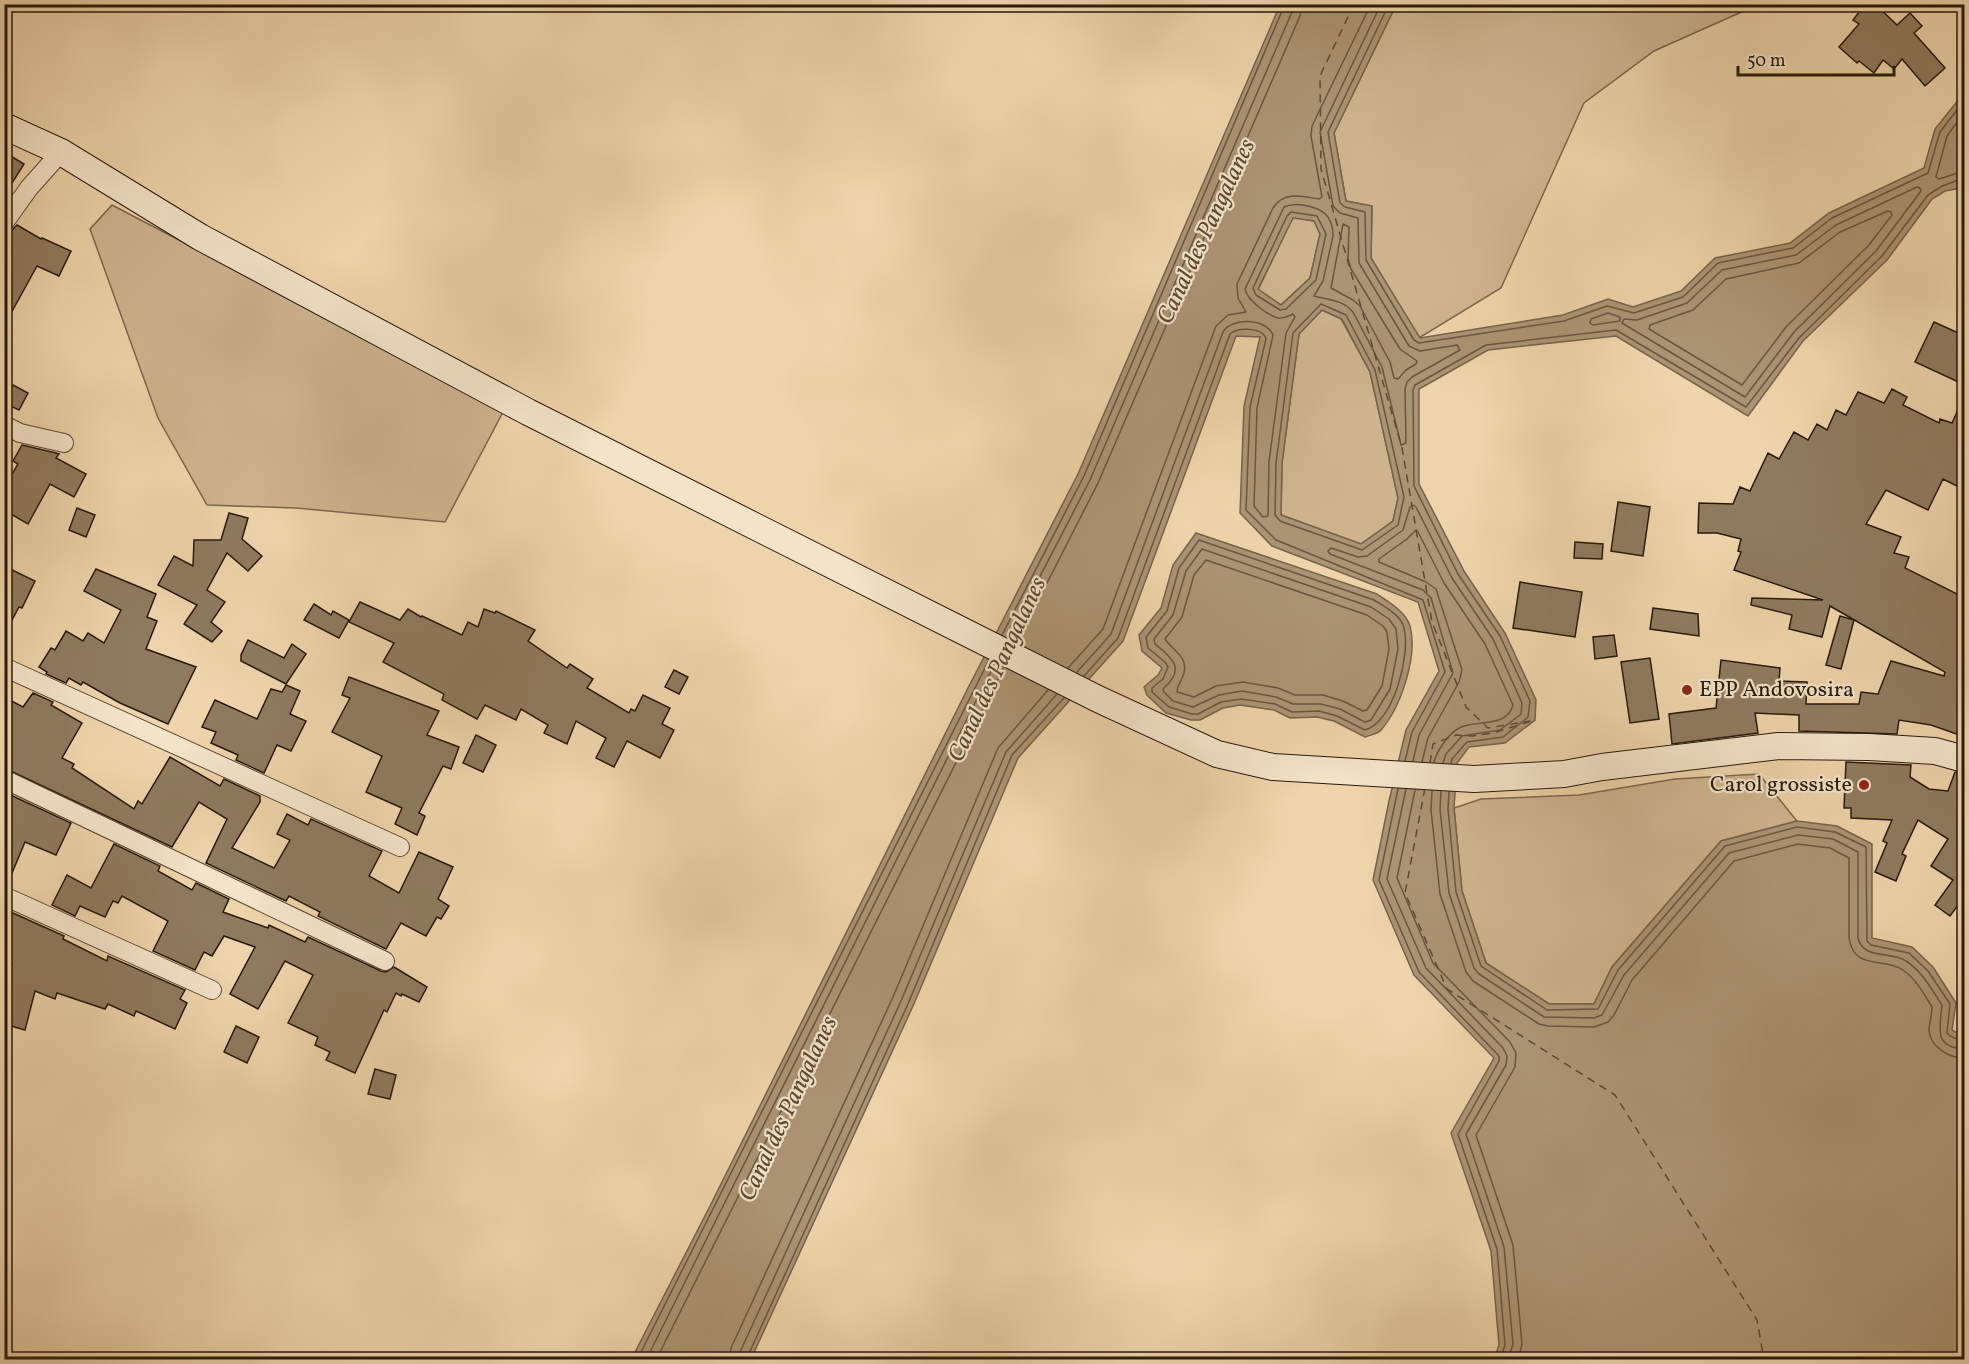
<svg xmlns="http://www.w3.org/2000/svg" width="1969" height="1364" font-family="Vollkorn,serif">
<style>
.green{fill:#cdb48f;stroke:#7b664d;stroke-width:1.5}
.water{fill:#ab9474;stroke:#77634a;stroke-width:1.5;fill-rule:evenodd}
.lines{fill:none;stroke-linecap:round;stroke-linejoin:round}
.shore{stroke:#6a5640;stroke-width:1.5}
.ferry{stroke:#5d4a35;stroke-width:1.5;stroke-dasharray:8 6;stroke-linecap:butt}
.building{fill:#8f7a5e;stroke:#29190b;stroke-width:1.5}
.street-casing{stroke:#5a4833;stroke-width:20}
.secondary-casing{stroke:#29190b;stroke-width:28}
.street{stroke:#f4e3c8;stroke-width:18}
.secondary{stroke:#f4e3c8;stroke-width:26}
.poi-dot{fill:#8f2418;stroke:#f4e3c8;stroke-width:2}
.labels{text-anchor:middle;dominant-baseline:central;stroke-width:4.5;stroke-linejoin:round;paint-order:stroke}
.poi-label{font-size:22px;fill:#29190b;stroke:#f4e3c8;text-anchor:start}
.water-label{font-size:24px;font-style:italic;fill:#5d4a35;stroke:#f4e3c8}
</style>
<rect width="100%" height="100%" fill="#eed4aa"/>
<filter id="stains"><feTurbulence type="fractalNoise" baseFrequency=".00333" numOctaves="4"/><feColorMatrix values="0 0 0 0 .2 0 0 0 0 .09 0 0 0 0 .02 0 0 0 .5 -.17"/></filter>
<radialGradient id="worn" r=".72"><stop offset=".6" stop-color="#630" stop-opacity="0"/><stop offset="1" stop-color="#630" stop-opacity=".3"/></radialGradient>
<g class="green">
<polygon points="1396,5 1754,5 1746,10 1654,51 1584,103 1501,288 1419,338 1371,258 1372,206 1346,201 1334,133"/>
<polygon points="112,205 504,410 445,522 296,508 207,505 158,418 90,229"/>
<polygon points="1293,217 1314,221 1320,234 1310,278 1281,305 1258,290"/>
<polygon points="1322,310 1341,319 1370,372 1398,498 1393,521 1361,544 1281,515 1282,463 1299,334"/>
<polygon points="1759,774 1797,821 1721,841 1612,967 1594,1004 1549,1004 1486,963 1462,891 1454,808 1481,799 1579,795 1675,779"/>
</g>
<g class="water">
<path d="M1280,5H1396L1334,133L1346,201L1372,206L1371,258L1420,338L1563,315L1608,299L1633,307L1681,291L1715,258L1790,243L1829,213L1924,168L1935,129L1964,93V173L1961,188L1945,191L1932,199L1887,260L1803,341L1748,416L1616,336L1488,350L1419,389V484L1464,571L1505,633L1536,700L1535,720L1505,743L1469,747L1457,763L1454,808L1462,891L1486,963L1549,1004H1594L1612,967L1721,841L1797,821L1837,826L1872,844V938L1912,947L1933,967L1956,1003L1952,1030L1964,1037V1359H1494L1499,1345L1491,1251L1451,1133L1494,1058L1414,975L1373,880L1389,801L1406,730L1439,671L1418,602L1272,546L1240,513L1244,406L1260,337L1236,336L1123,641L1018,758L913,1006L751,1359L631,1360L710,1206L968,688L1078,474ZM1293,218L1314,221L1320,234L1310,278L1281,305L1258,289ZM1322,310L1342,319L1370,372L1398,498L1393,521L1361,544L1281,515L1282,463L1299,334Z"/>
<path d="M1196,533L1377,594C1389,602 1406,612 1410,626C1418,656 1401,707 1381,730C1378,734 1370,735 1365,737L1334,721L1317,717L1290,718L1274,710L1240,705L1223,708L1200,720H1191L1166,713L1147,695L1144,687L1158,675L1162,668L1142,651L1139,635L1161,608L1173,565Z"/>
</g>
<g class="lines">
<g class="shore">
<polyline points="1389,4 1328,132 1340,203 1345,207 1365,212 1366,260 1414,340 1419,343 1564,321 1607,306 1634,313 1683,297 1718,263 1793,248 1832,218 1928,173 1940,132 1964,101"/>
<polyline points="1964,113 1947,136 1936,177 1939,179 1964,171"/>
<polygon points="1917,187 1920,188 1921,191 1876,251 1794,332 1745,397 1622,323 1624,319 1637,320 1687,303 1722,270 1796,255 1836,225"/>
<polygon points="1888,211 1891,212 1892,215 1869,245 1786,327 1742,385 1649,329 1650,325 1693,310 1726,279 1799,263 1840,232"/>
<polygon points="1291,212 1317,216 1326,234 1316,280 1286,309 1280,310 1256,295 1253,288 1287,216"/>
<polygon points="1343,224 1349,227 1348,258 1351,269 1400,349 1417,361 1416,364 1406,370 1398,379 1394,378 1390,362 1360,306 1353,300 1331,288"/>
<polygon points="1321,304 1346,315 1375,370 1404,497 1398,525 1362,550 1280,521 1275,515 1276,463 1293,333"/>
<polygon points="1608,313 1620,317 1620,321 1593,325 1590,323 1591,319"/>
<path d="M1199,540L1374,600C1385,607 1401,615 1404,628C1411,655 1393,723 1365,730L1337,716L1319,711L1292,712L1275,704L1241,699L1221,702L1198,714H1192L1169,707L1152,692V688L1163,679L1168,667L1165,662L1148,648L1146,637L1167,611L1179,568Z"/>
<path d="M1202,549L1371,607L1389,619L1396,629L1398,649L1390,689L1371,720L1365,722L1340,709L1321,704H1293L1276,697L1242,691L1219,695L1193,707L1173,701L1164,692L1163,689C1186,669 1173,659 1155,644L1154,639L1173,615L1186,571Z"/>
<path d="M1206,560L1367,615L1383,626L1387,632L1389,649L1382,686L1367,710L1363,711L1343,701L1323,695H1295L1278,688L1243,682L1216,686L1194,697L1177,692C1177,686 1182,680 1184,673C1188,656 1173,651 1165,639L1182,617L1194,575Z"/>
<polyline points="1002,635 1084,476 1285,4"/>
<polyline points="1008,638 1090,480 1292,12 1293,4"/>
<polyline points="1017,642 1098,483 1300,16 1302,4"/>
<path d="M1068,668L1103,629L1216,326L1228,315L1246,312L1238,298L1237,284L1273,208C1284,191 1301,196 1319,199L1322,197L1311,136L1312,126L1371,4"/>
<path d="M1077,672L1111,634L1223,332C1232,317 1266,318 1273,335L1257,408L1254,506L1263,517L1268,516L1269,462L1286,333L1295,317L1293,314C1288,316 1284,319 1278,318C1267,315 1247,300 1245,289L1284,207C1291,204 1296,204 1303,205C1322,208 1333,215 1333,236L1323,281L1314,296C1327,300 1342,299 1353,312L1382,367L1401,445L1406,443L1405,389L1407,382L1412,377L1460,350L1457,345L1420,351L1409,346L1359,263L1358,218L1340,213L1333,206L1320,132L1381,4"/>
<path d="M1084,676L1118,638L1230,334C1238,327 1263,327 1266,339L1250,407L1246,510L1276,540L1423,600L1445,672L1412,732L1405,761"/>
<polyline points="1413,761 1419,735 1453,673 1431,598 1423,590 1330,554 1328,551 1331,548 1358,557 1367,556 1403,530 1410,507 1413,505 1416,507 1452,578 1493,639 1522,703 1521,714 1500,730 1462,736 1446,754 1443,763"/>
<path d="M1422,762L1428,738L1459,682L1462,670L1436,589L1426,582L1379,562V559L1407,539L1416,530L1418,532L1444,583L1485,644L1513,705C1507,729 1474,719 1459,728C1453,731 1449,736 1445,741C1440,748 1436,753 1434,762"/>
<polyline points="1451,763 1452,759 1467,742 1503,737 1528,717 1530,701 1500,636 1458,574 1414,486 1413,390 1415,385 1486,345 1616,330 1746,407 1799,338 1882,256 1928,195 1942,186 1964,178"/>
<polyline points="1398,789 1379,880 1419,972 1499,1056 1499,1061 1458,1134 1497,1249 1505,1345 1500,1360"/>
<polyline points="1406,789 1387,879 1426,968 1503,1048 1507,1056 1506,1065 1466,1134 1504,1247 1513,1344 1508,1360"/>
<polyline points="1415,790 1397,878 1433,963 1510,1042 1516,1053 1515,1067 1476,1135 1513,1245 1522,1344 1518,1360"/>
<path d="M1432,791L1431,810L1440,894L1466,972L1473,981L1539,1024L1548,1026L1594,1027L1608,1022L1614,1015L1632,980L1734,861L1798,844L1830,848L1849,858V938C1854,971 1884,957 1903,970C1916,979 1924,994 1932,1007C1932,1015 1929,1024 1929,1031C1931,1048 1950,1058 1964,1058"/>
<path d="M1441,791L1440,809L1449,893L1474,968L1479,974L1544,1017L1594,1018L1602,1015L1624,975L1729,853L1798,835L1833,839L1858,852V938C1863,960 1891,951 1906,961C1922,971 1932,990 1942,1005C1940,1028 1933,1047 1964,1049"/>
<polyline points="1449,792 1448,809 1456,892 1481,966 1547,1010 1598,1009 1618,970 1725,846 1797,827 1835,832 1866,847 1867,941 1871,945 1909,953 1928,971 1950,1004 1947,1033 1950,1036 1964,1042"/>
<polyline points="637,1360 989,660"/>
<polyline points="646,1360 995,663"/>
<polyline points="656,1360 1004,667"/>
<polyline points="729,1360 731,1348 893,997 998,748 1048,690"/>
<polyline points="738,1360 740,1352 901,1001 1006,752 1057,694"/>
<polyline points="746,1360 908,1004 1012,755 1064,698"/>
</g>
<g class="ferry">
<polyline points="1354,4 1320,76 1321,169 1402,448 1432,622 1466,707 1488,728 1530,721"/>
<polyline points="1430,763 1433,744 1456,735 1472,736 1493,733 1535,720"/>
<polyline points="1425,788 1405,893 1447,989 1615,1095 1757,1320 1764,1360"/>
</g>
</g>
<g class="building">
<polygon points="1865,4 1875,4 1897,25 1910,13 1922,26 1914,33 1945,68 1925,86 1902,59 1894,69 1883,60 1874,73 1859,61 1857,63 1839,47 1859,24 1853,20"/>
<polygon points="4,152 24,164 4,196"/>
<polygon points="17,225 41,239 42,238 71,251 59,276 37,266 4,326 4,234 9,233"/>
<polygon points="1934,322 1965,336 1965,385 1915,362"/>
<polygon points="13,385 28,393 19,410 4,403"/>
<polygon points="1892,389 1907,397 1903,405 1939,423 1940,419 1952,423 1965,394 1965,490 1943,479 1928,510 1886,490 1866,524 1901,537 1894,553 1909,557 1905,568 1965,598 1965,737 1931,725 1899,720 1897,734 1799,731 1799,715 1755,713 1758,733 1672,744 1669,714 1716,708 1721,660 1780,668 1779,681 1807,682 1806,704 1859,704 1861,692 1878,694 1891,661 1944,676 1945,672 1830,606 1822,637 1789,629 1792,615 1751,605 1752,598 1823,600 1734,570 1741,552 1738,551 1741,539 1717,533 1698,533 1699,503 1733,504 1740,487 1750,491 1768,453 1779,459 1794,432 1808,440 1817,424 1827,430 1836,410 1846,415 1858,392 1884,403"/>
<polygon points="22,445 56,453 59,454 56,458 86,474 74,497 50,484 28,524 4,510 4,488 18,464 13,461"/>
<polygon points="1618,502 1650,507 1643,556 1611,551"/>
<polygon points="77,508 95,515 86,537 69,530"/>
<polygon points="229,513 248,518 242,539 262,556 248,571 227,553 207,590 225,602 211,622 222,631 212,642 184,624 197,605 158,585 174,556 193,566 194,540 221,540"/>
<polygon points="1575,542 1603,544 1602,559 1574,558"/>
<polygon points="4,566 35,581 22,608 19,607 4,635"/>
<polygon points="96,569 156,594 147,617 157,621 146,649 196,667 168,724 120,703 83,682 81,685 69,678 66,683 46,674 47,672 39,667 51,648 55,650 66,631 83,641 88,633 104,643 121,610 84,591"/>
<polygon points="1520,582 1582,592 1575,637 1513,628"/>
<polygon points="360,602 400,620 408,609 421,617 422,616 462,635 468,622 478,627 484,609 495,613 496,611 535,630 528,641 567,668 570,664 593,679 587,688 629,713 631,709 635,711 643,695 670,708 662,724 674,730 660,758 627,741 614,767 596,758 606,738 576,721 567,744 544,733 548,725 521,709 516,720 485,705 477,719 442,700 444,694 383,662 394,643 349,622"/>
<polygon points="314,604 331,615 333,611 349,620 339,638 304,620"/>
<polygon points="1653,608 1698,614 1699,636 1650,629"/>
<polygon points="1840,616 1854,620 1841,669 1826,665"/>
<polygon points="1614,635 1617,656 1595,659 1593,637"/>
<polygon points="248,640 284,658 292,644 306,654 286,684 241,661 241,655"/>
<polygon points="1650,658 1659,719 1630,723 1621,662"/>
<polygon points="674,670 688,677 679,694 665,687"/>
<polygon points="349,677 439,711 427,735 459,747 451,769 443,766 419,813 425,816 417,835 395,824 402,808 366,792 382,756 332,732 350,698 342,695"/>
<polygon points="286,685 300,691 290,714 306,721 291,751 277,745 264,773 236,760 238,755 211,743 216,732 202,727 215,700 257,719 271,689 282,692"/>
<polygon points="33,693 53,702 51,705 82,723 62,758 74,764 72,768 134,809 138,801 142,804 170,757 220,786 224,779 260,796 260,802 232,848 274,868 290,840 277,834 287,814 308,825 311,819 382,851 369,876 399,893 419,852 453,867 438,899 449,906 441,919 437,917 426,936 401,923 386,949 318,916 320,912 289,896 286,901 206,863 227,819 199,802 172,847 4,768 4,697 23,707"/>
<polygon points="476,735 496,745 483,772 463,763"/>
<polygon points="1846,762 1911,765 1910,777 1929,789 1948,791 1955,772 1965,774 1965,896 1950,916 1935,905 1953,880 1931,866 1948,839 1918,820 1902,854 1906,856 1896,881 1875,872 1887,843 1883,841 1892,820 1851,818 1851,808 1844,808"/>
<polygon points="4,792 71,823 56,855 25,842 7,885 4,885"/>
<polygon points="114,844 160,866 158,871 192,890 196,883 229,899 223,912 268,928 269,925 305,942 308,937 381,971 386,972 394,967 427,987 419,1002 402,994 401,996 396,993 387,1012 384,1010 355,1073 326,1060 330,1052 315,1045 318,1037 288,1023 313,975 285,961 258,1009 230,994 255,947 224,936 212,956 204,952 195,970 153,951 168,921 122,896 118,903 113,901 105,917 80,906 75,916 52,905 67,875 91,888"/>
<polygon points="4,909 64,936 63,939 107,961 108,956 185,990 180,999 187,1003 175,1029 136,1011 134,1016 108,1004 105,1009 57,993 55,999 35,991 25,1030 4,1024 4,988 12,964 4,960"/>
<polygon points="236,1026 259,1037 247,1063 224,1052"/>
<polygon points="375,1069 396,1075 390,1099 368,1094"/>
</g>
<g class="lines">
<g class="street-casing">
<g id="street">
<polyline points="4,223 29,188 61,152"/>
<polyline points="4,425 20,433 64,443"/>
<polyline points="4,667 400,847"/>
<polyline points="4,779 385,961"/>
<polyline points="4,896 212,990"/>
</g>
</g>
<g class="secondary-casing">
<polyline id="secondary" points="4,126 61,152 200,237 528,412 1098,699 1217,754 1273,767 1474,779 1564,774 1602,767 1779,746 1869,747 1935,751 1964,759"/>
</g>
<use href="#street" class="street"/>
<use href="#secondary" class="secondary"/>
</g>
<g class="poi-dot">
<circle cx="1687" cy="690" r="6"/>
<circle cx="1864" cy="785" r="6"/>
</g>
<g class="labels">
<g class="poi-label">
<text x="1699" y="690">EPP Andovosira</text>
<text x="1852" y="785" text-anchor="end">Carol grossiste</text>
</g>
<g class="water-label">
<text transform="translate(1207 232) rotate(-65)">Canal des Pangalanes</text>
<text transform="translate(998 670) rotate(-65)">Canal des Pangalanes</text>
<text transform="translate(789 1109) rotate(-65)">Canal des Pangalanes</text>
</g>
</g>
<rect width="1969" height="1364" fill="none" stroke="#eed4aa" stroke-width="24"/>
<rect x="6" y="6" width="1957" height="1352" fill="none" stroke="#29190b" stroke-width="3"/>
<rect x="12" y="12" width="1945" height="1340" fill="none" stroke="#29190b" stroke-width="1.5"/>
<path d="M1738 66v9h156v-9" fill="none" stroke="#29190b" stroke-width="3"/>
<text x="1747" y="66" font-size="18" fill="#29190b" stroke="#f4e3c8" stroke-width="4.5" paint-order="stroke">50 m</text>
<rect width="100%" height="100%" filter="url(#stains)"/>
<rect width="100%" height="100%" fill="url(#worn)"/>
</svg>
